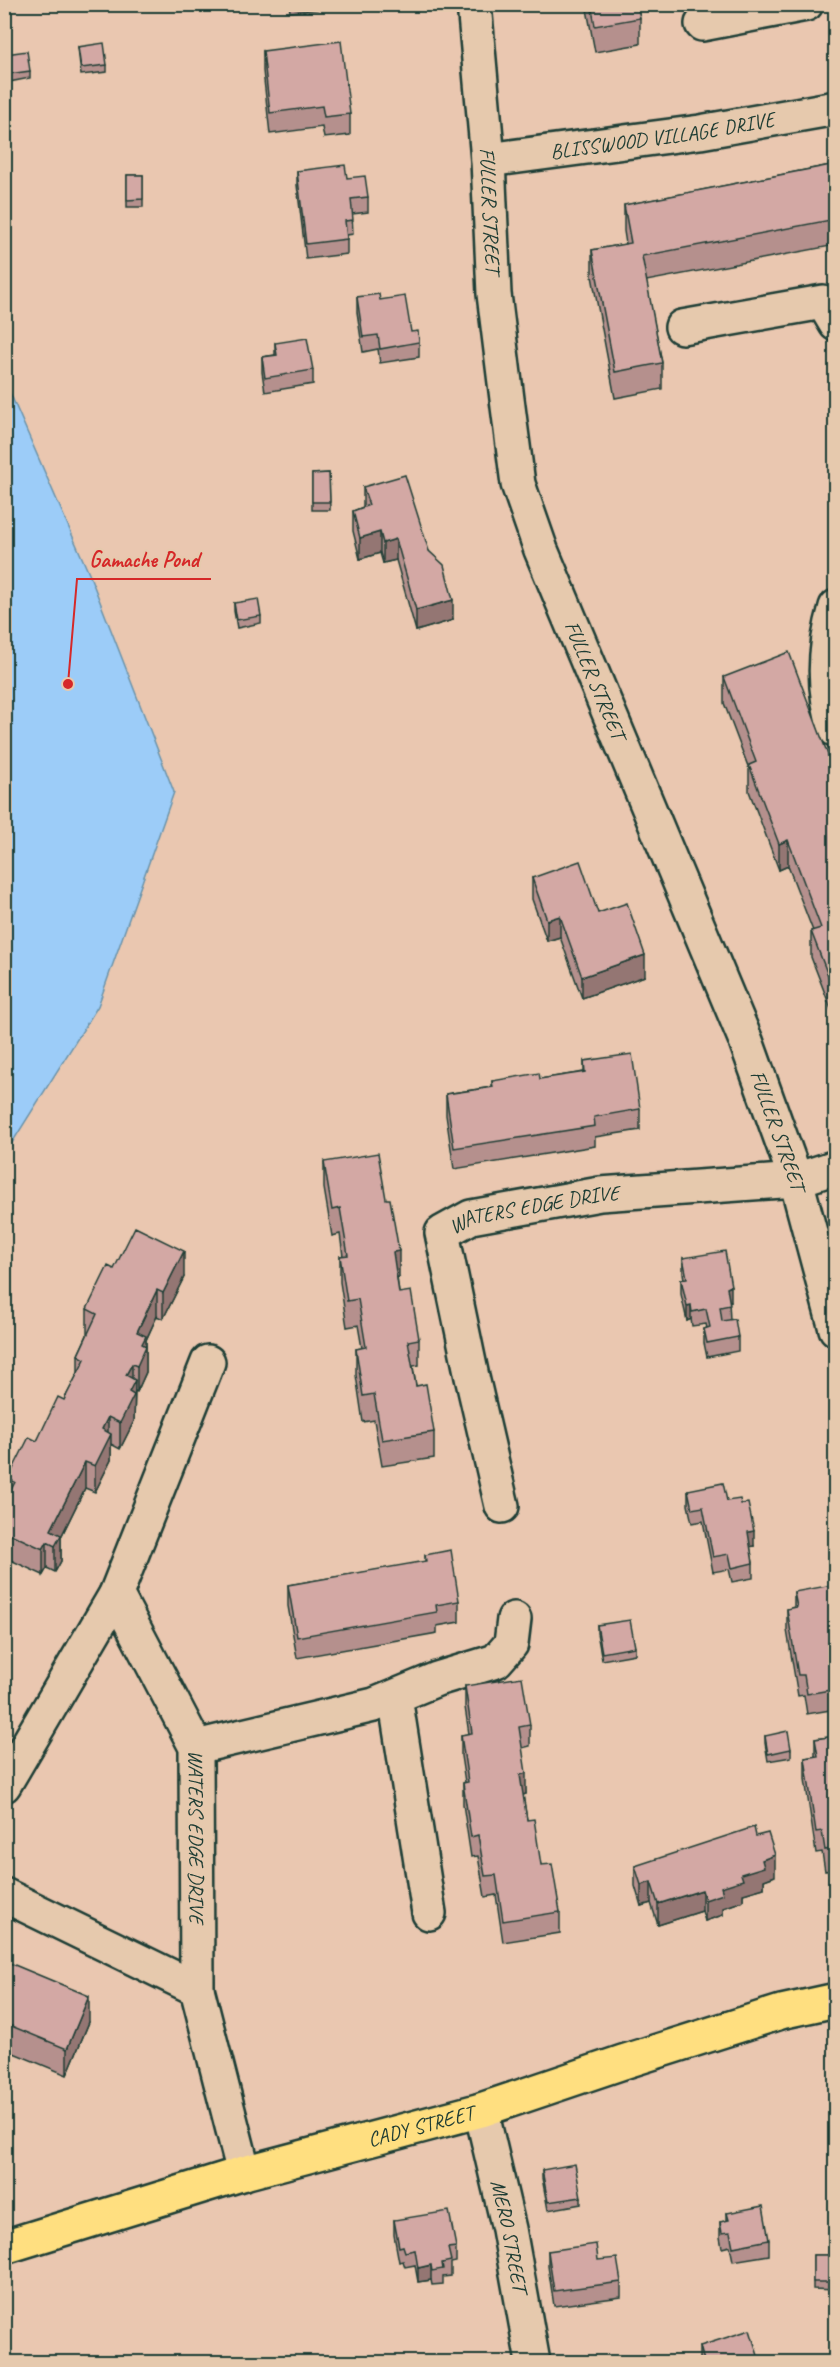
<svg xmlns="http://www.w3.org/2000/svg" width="840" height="2367" font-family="Caveat,sans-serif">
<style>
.water{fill:#9cccf8;stroke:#6a93aa;stroke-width:1.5}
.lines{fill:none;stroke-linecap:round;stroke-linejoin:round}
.minor-casing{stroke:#1f3d34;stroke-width:38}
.major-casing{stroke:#1f3d34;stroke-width:38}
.minor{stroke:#e6c9ad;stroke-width:33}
.major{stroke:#ffdf80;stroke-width:33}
.wall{fill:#b5908d;stroke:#1f3d34;stroke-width:1.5}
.shaded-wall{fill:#947673;stroke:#1f3d34;stroke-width:1.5}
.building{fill:#d3a8a4;stroke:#1f3d34;stroke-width:1.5}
.labels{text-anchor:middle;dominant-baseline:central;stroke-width:4.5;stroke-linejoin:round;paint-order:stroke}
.street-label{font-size:21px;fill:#1f3d34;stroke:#e6c9ad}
.leader{fill:none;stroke:#d62828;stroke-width:2}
.callout-dot{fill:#d62828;stroke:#e6c9ad;stroke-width:2}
.callout-label{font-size:22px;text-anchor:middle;font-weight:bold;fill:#d62828;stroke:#e6c9ad;stroke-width:4.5;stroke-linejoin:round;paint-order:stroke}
</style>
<rect width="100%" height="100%" fill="#eac7b0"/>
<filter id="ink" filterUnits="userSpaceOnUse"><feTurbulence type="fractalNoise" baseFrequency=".0167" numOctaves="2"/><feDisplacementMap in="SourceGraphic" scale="12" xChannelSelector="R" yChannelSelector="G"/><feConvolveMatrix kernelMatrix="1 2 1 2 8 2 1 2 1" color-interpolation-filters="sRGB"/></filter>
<g filter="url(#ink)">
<polygon class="water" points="4,379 90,576 174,792 98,1006 5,1154"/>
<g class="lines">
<g class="minor-casing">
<g id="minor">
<path id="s1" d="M474,4L488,160L494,294L507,399L518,484L541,550L746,1041L796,1180L836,1329"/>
<polyline points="702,24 806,4"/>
<path id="s2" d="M488,160L700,132L836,108"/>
<polyline points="682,327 823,302 836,324"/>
<path d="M836,607C824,648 822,689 836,730"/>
<path id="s3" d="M208,1362L116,1594L196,1747L197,1989L244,2173"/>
<path id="s4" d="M502,1506L472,1377L442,1233L471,1217L600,1194L796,1180L836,1167"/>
<polyline points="395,1697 429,1913"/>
<polyline points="196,1747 374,1705 437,1679 496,1661 511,1644 514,1619"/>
<polyline points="4,1785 116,1594"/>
<polyline points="4,1895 197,1989"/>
<path id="s5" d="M481,2110L509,2229L533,2362"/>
</g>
</g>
<g class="major-casing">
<g id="major">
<path id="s6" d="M4,2247L244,2173L481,2110L623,2062L781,2012L836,2000"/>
</g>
</g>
<use href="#minor" class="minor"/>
<use href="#major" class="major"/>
</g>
<g class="wall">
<polygon points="289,4 376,4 290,12"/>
<polygon points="586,4 637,4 640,18 640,44 595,52"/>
<polygon points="78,47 107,65 107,72 81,75"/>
<polygon points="263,51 350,114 350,135 324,138 322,127 270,134 263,71"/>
<polygon points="6,54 30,71 30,78 9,82 6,62"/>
<polygon points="836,164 836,245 646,281 662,363 662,389 615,398 592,276 592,250 626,244 624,231 624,205"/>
<polygon points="297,171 347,178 368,197 368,212 352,214 353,234 347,235 347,254 306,259 297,185"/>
<rect x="127" y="175" width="16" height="32"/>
<polygon points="357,297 380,300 411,332 419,342 419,357 380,363 378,349 363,352 357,312"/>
<polygon points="275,343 313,370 313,384 265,392 262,372 262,357 275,355"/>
<polygon points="329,473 330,510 312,510 312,474"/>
<polygon points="363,487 429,551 453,620 416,631 396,560 383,563 380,553 360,559 353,531 353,511 363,507"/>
<polygon points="234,603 261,616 261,623 237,628 234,611"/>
<polygon points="724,677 836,776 836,1022 811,957 811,931 813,931 788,866 779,870 749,791 749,769 724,703"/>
<polygon points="532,878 598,913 645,976 582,998 560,937 547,941 532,899"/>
<polygon points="584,1061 640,1109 640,1130 595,1137 595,1146 454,1169 446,1115 446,1094 492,1087 492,1081 540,1079 584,1072"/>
<polygon points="324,1162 399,1277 397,1277 399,1293 419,1339 419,1365 413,1366 416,1386 434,1432 434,1458 382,1466 374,1420 363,1422 356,1375 356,1349 362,1348 358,1325 347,1327 340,1282 340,1256 343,1256 340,1234 332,1236 324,1188"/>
<polygon points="683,1258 731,1301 729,1302 730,1320 738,1337 738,1351 707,1357 704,1343 704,1329 707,1328 706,1324 692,1326 691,1319 687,1321 681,1294 681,1279 684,1279 683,1273"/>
<polygon points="114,1269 184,1277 163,1319 157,1316 146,1340 146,1372 137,1392 135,1391 134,1421 120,1449 111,1444 111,1460 95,1492 85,1488 61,1537 61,1561 55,1572 47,1568 43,1575 4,1557 4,1503 8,1495 8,1479 37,1441 64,1400 78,1373 78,1355 87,1335 87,1309"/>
<polygon points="688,1490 741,1504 754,1546 750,1546 753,1563 753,1578 732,1582 729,1569 713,1572 703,1521 692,1523 688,1505"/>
<polygon points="425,1555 459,1601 459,1622 437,1626 437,1633 297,1658 288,1606 288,1585 425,1562"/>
<polygon points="794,1592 836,1608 836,1709 807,1714 804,1695 798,1696 787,1630 787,1609 794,1607"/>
<polygon points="597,1625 635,1647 635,1654 602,1660 597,1633"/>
<polygon points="465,1686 530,1725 530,1746 522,1748 526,1794 523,1795 527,1820 541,1865 560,1912 560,1933 503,1942 496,1895 485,1897 478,1856 471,1857 463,1804 463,1783 465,1782 461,1756 461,1735 469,1734 465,1707"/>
<polygon points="765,1736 791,1749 791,1757 768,1761 765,1743"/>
<polygon points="836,1736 836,1869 825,1871 822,1852 816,1853 805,1779 805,1758 815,1756 815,1739"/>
<polygon points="635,1866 775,1876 764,1880 764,1888 743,1894 743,1901 723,1908 723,1915 705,1921 702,1911 658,1925 651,1903 641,1906 635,1886"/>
<polygon points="4,1952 9,1963 89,2022 67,2075 4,2049"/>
<polygon points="834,2062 836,2062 836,2158 834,2158 830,2088 835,2088"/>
<polygon points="542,2170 581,2197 581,2204 548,2210 542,2178"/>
<polygon points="727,2213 769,2240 769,2255 733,2261 730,2246 722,2248 720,2237 720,2222 727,2221"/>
<polygon points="394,2220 456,2247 456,2262 451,2263 451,2276 443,2277 443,2284 432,2285 431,2280 418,2282 415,2265 405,2267 403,2261 399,2262 394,2235"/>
<polygon points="548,2251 621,2282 621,2297 554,2306 548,2266"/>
<polygon points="813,2255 836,2255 836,2290 813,2289"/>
<polygon points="700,2346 760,2362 700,2362"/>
</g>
<g class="shaded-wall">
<polygon points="380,532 380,553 360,559 360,538"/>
<polygon points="396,539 396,560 383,563 383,543"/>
<polygon points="453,600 453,620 416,631 416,610"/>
<polygon points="788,840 788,866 779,870 779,844"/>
<polygon points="560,916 560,937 547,941 547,920"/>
<polygon points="645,955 645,976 582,998 582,977"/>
<polygon points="184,1251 184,1277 163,1319 163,1293"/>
<polygon points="399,1251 399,1277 393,1278 393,1252"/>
<polygon points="731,1286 731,1301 727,1302 727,1288"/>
<polygon points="157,1290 157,1316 146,1340 146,1372 137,1392 137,1332"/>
<polygon points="691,1305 691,1319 687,1321 687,1306"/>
<polygon points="132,1364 132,1386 135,1380 134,1421 120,1449 120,1423 126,1375"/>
<polygon points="108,1417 108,1440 111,1434 111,1460 95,1492 95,1466 102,1429"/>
<polygon points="85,1462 85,1488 61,1537 61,1561 55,1572 55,1546 51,1530"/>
<polygon points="754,1531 754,1546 748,1547 748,1532"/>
<polygon points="47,1542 47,1568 43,1575 43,1549"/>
<polygon points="526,1773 526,1794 520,1796 520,1775"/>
<polygon points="775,1855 775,1876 764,1880 764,1888 743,1894 743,1901 723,1908 723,1915 705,1921 705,1900 721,1887 762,1860"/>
<polygon points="651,1882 651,1903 641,1906 641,1885"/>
<polygon points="702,1890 702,1911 658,1925 658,1904"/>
<polygon points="89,1996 89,2022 67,2075 67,2049"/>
<polygon points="431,2265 431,2280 418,2282 418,2268"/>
</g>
<g class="building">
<polygon points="591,4 637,4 640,18 595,26"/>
<polygon points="341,41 350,114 324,117 322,106 270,113 263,51"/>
<polygon points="104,43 107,65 81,68 78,47"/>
<polygon points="27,51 30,71 9,74 6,54"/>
<polygon points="836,164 836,219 642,256 662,363 615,372 592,250 631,243 624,205"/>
<polygon points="345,165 347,178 365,176 368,197 351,199 353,220 345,221 347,239 306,244 297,171"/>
<polygon points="127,175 143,175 143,199 127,200"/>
<polygon points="379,294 380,300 405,296 411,332 418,331 419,342 380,349 378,335 363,337 357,297"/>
<polygon points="307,338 313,370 265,378 262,357 277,355 275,343"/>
<polygon points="329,473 330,502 312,502 312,474"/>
<polygon points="405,475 429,551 444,565 453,600 416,610 396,539 383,543 380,532 360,538 353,511 369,505 363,487"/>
<polygon points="258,599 261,616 237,620 234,603"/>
<polygon points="789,652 836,776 836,996 811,931 821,928 788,840 779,844 749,765 756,762 724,677"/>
<polygon points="580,861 598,913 627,903 645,955 582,977 560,916 547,920 532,878"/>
<polygon points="632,1054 640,1109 594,1117 595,1126 454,1148 446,1094 493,1087 492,1081 539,1073 540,1079 585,1072 584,1061"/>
<polygon points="378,1153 386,1199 390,1199 399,1251 393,1252 399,1293 411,1291 419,1339 408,1341 416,1386 426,1384 434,1432 382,1440 374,1394 363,1396 356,1349 366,1347 358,1299 347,1301 340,1256 348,1255 340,1208 332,1210 324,1162"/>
<polygon points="135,1227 184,1251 163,1293 157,1290 137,1332 146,1336 142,1344 146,1346 137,1366 132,1364 126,1375 135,1380 129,1392 134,1395 120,1423 108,1417 102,1429 111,1434 95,1466 85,1462 51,1530 61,1535 55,1546 47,1542 43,1549 4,1531 4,1503 15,1482 8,1479 29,1437 37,1441 58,1397 64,1400 85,1359 78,1355 97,1314 87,1309 108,1266 114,1269"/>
<polygon points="725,1251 731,1286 727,1288 730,1305 720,1307 722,1321 735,1319 738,1337 707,1343 704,1329 710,1327 706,1309 692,1312 691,1305 687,1306 681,1279 687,1278 683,1258"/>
<polygon points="723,1483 727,1501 740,1499 741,1504 748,1503 754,1531 748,1532 753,1563 732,1568 729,1554 713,1557 703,1507 692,1509 688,1490"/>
<polygon points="451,1550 459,1601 436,1605 437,1612 297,1637 288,1585 426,1561 425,1555"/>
<polygon points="832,1585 836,1608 836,1689 807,1694 804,1675 798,1675 787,1609 797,1607 794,1592"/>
<polygon points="630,1620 635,1647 602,1653 597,1625"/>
<polygon points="522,1677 530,1725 519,1727 526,1773 520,1775 527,1820 534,1819 541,1865 552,1864 560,1912 503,1921 496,1875 485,1876 478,1835 471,1837 463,1783 468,1782 461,1735 472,1733 465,1686"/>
<polygon points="788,1731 791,1749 768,1754 765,1736"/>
<polygon points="836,1736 836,1848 825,1850 822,1831 816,1832 805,1758 818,1756 815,1739"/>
<polygon points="754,1827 756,1836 768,1833 775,1855 762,1860 764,1867 741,1874 743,1880 721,1887 723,1894 705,1900 702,1890 658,1904 651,1882 641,1885 635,1866"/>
<polygon points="4,1952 9,1953 5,1961 89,1996 67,2049 4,2023"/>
<polygon points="834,2062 836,2062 836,2088"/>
<polygon points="830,2088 836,2088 836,2143 834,2143"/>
<polygon points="575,2164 581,2197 548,2202 542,2170"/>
<polygon points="763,2206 769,2240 733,2247 730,2232 722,2233 720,2222 729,2220 727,2213"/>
<polygon points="449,2211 456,2247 448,2248 451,2261 442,2263 443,2269 432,2271 431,2265 418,2268 415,2250 405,2252 403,2246 399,2247 394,2220"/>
<polygon points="596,2244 598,2260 617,2258 621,2282 554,2291 548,2251"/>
<rect x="813" y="2255" width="23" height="27"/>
<polygon points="750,2330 760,2362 701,2362 704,2361 700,2346"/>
</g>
</g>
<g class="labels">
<g class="street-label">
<text stroke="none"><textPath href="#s2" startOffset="176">BLISSWOOD VILLAGE DRIVE</textPath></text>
<text stroke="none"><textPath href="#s1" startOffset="207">FULLER STREET</textPath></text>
<text stroke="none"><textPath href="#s1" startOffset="693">FULLER STREET</textPath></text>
<text stroke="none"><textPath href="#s1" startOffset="1179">FULLER STREET</textPath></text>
<text stroke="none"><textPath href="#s4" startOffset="376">WATERS EDGE DRIVE</textPath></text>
<text stroke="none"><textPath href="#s3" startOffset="512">WATERS EDGE DRIVE</textPath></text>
<text stroke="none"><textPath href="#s6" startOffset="434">CADY STREET</textPath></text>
<text stroke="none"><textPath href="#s5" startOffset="129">MERO STREET</textPath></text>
</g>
</g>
<path class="leader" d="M68 684L77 579H211"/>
<circle class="callout-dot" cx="68" cy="684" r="6"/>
<g class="callout-label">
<text x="144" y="567">Gamache Pond</text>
</g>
<rect width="840" height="2367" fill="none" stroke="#e6c9ad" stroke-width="24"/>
<rect x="12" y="12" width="816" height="2343" fill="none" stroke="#1f3d34" stroke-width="2" filter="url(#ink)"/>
</svg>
